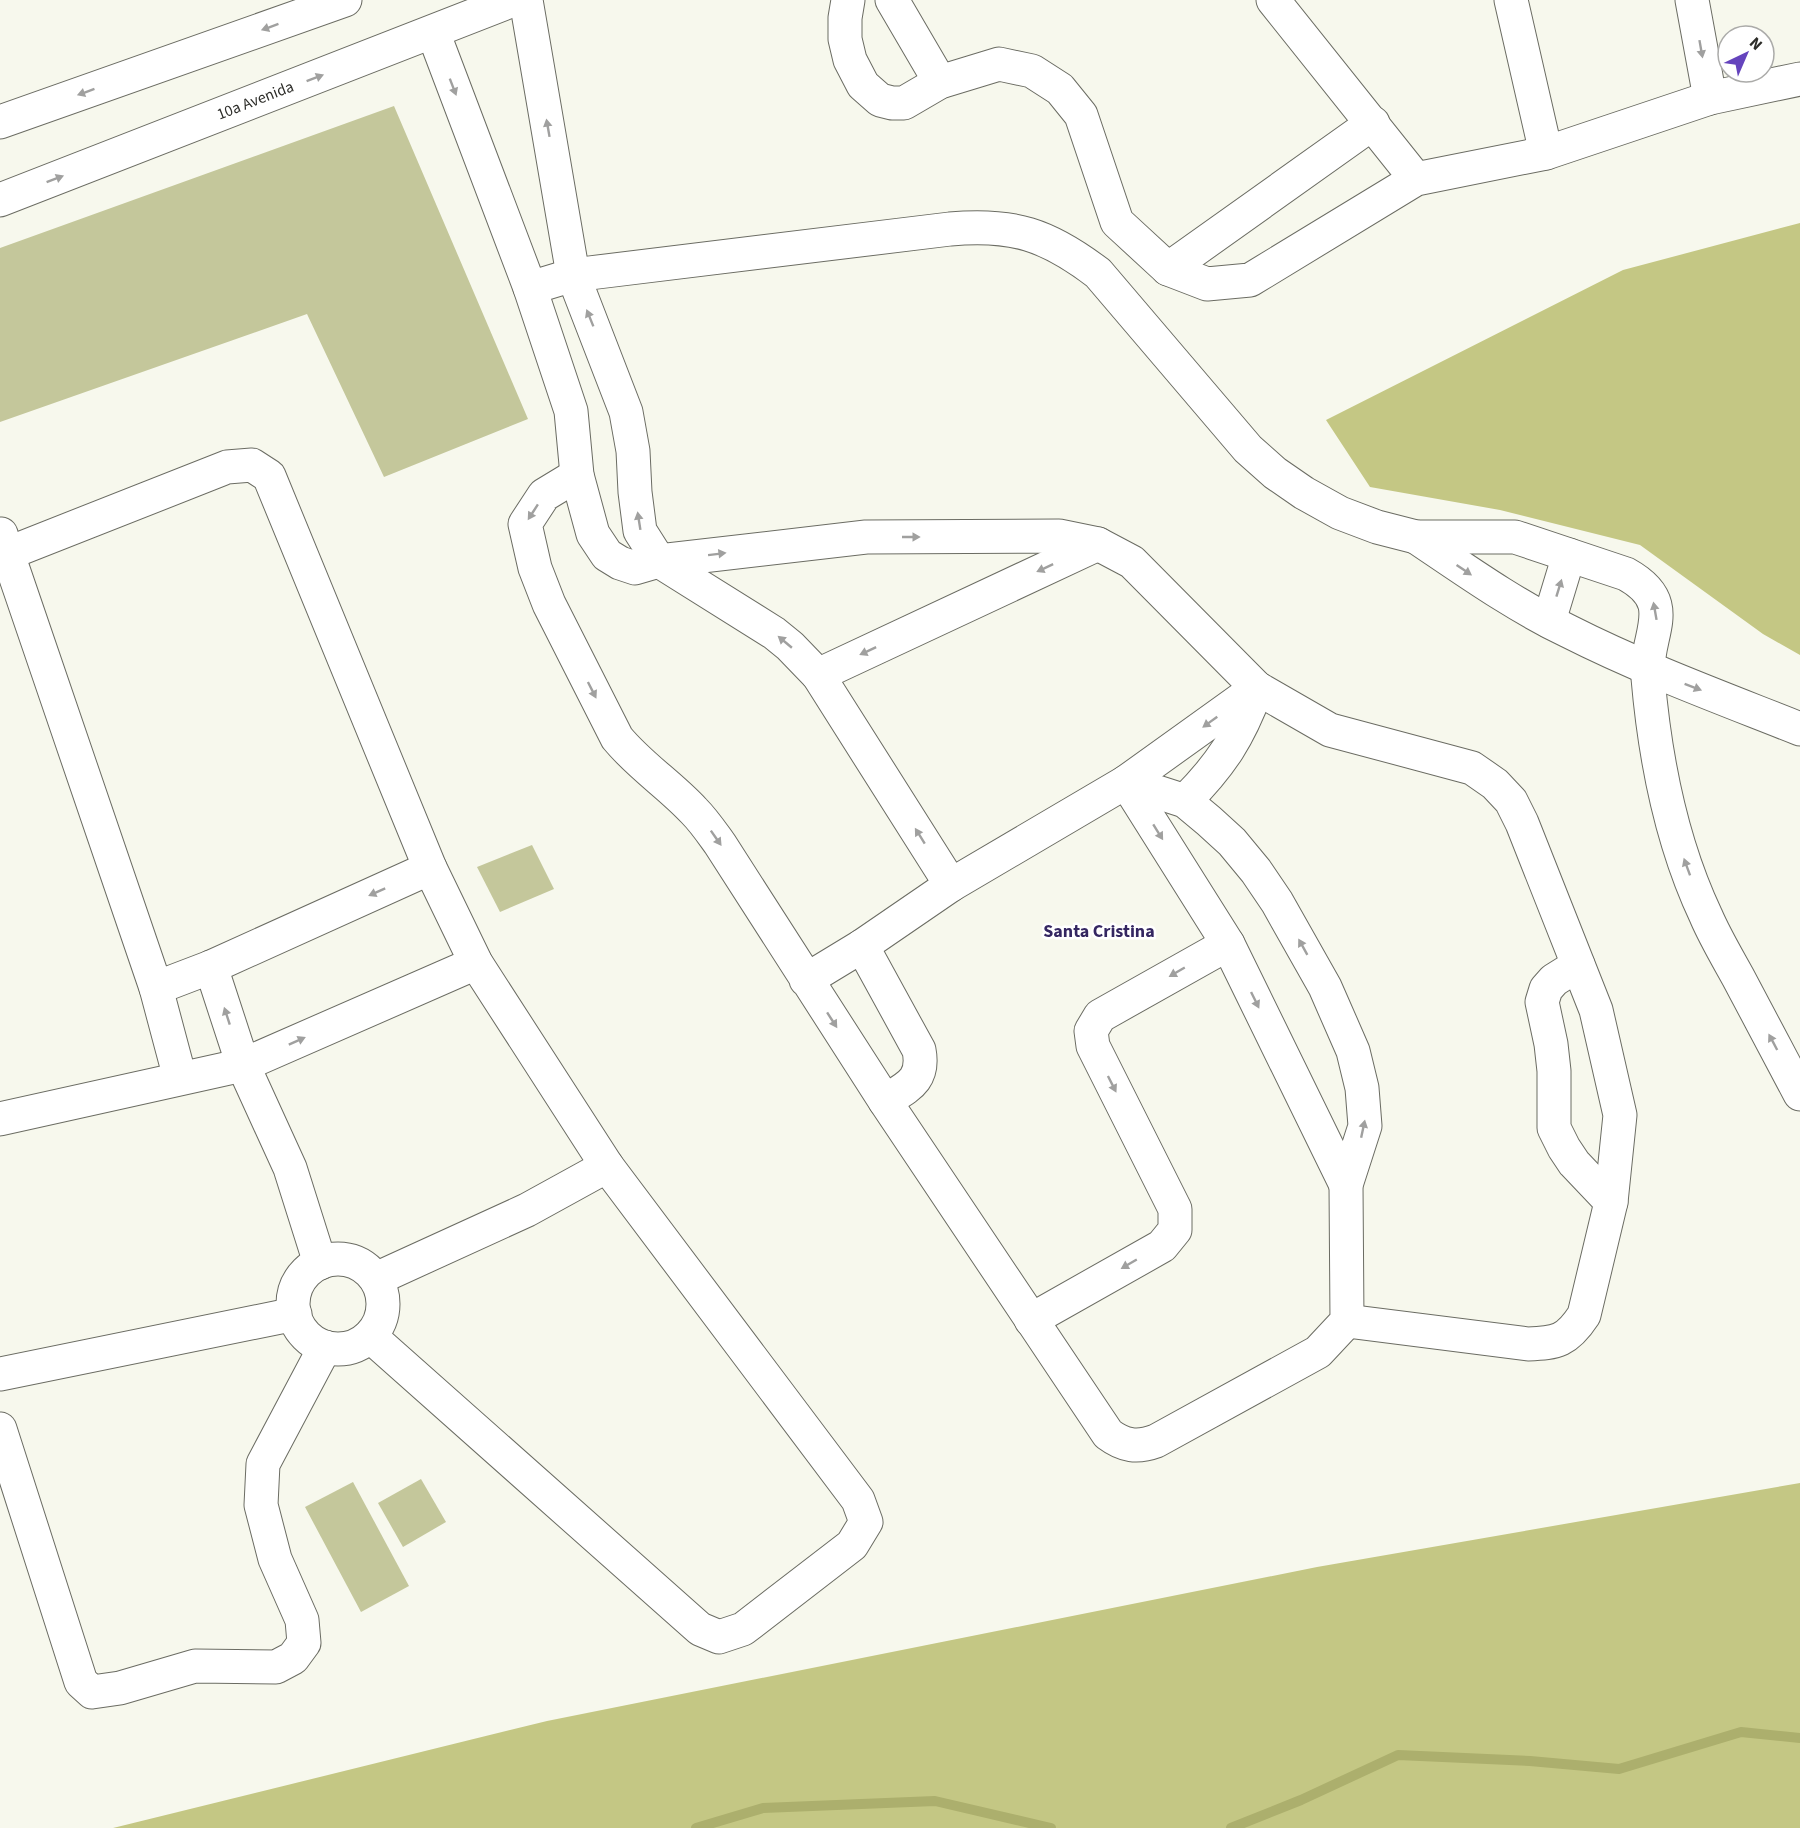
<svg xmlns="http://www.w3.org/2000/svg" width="1800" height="1828" font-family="'Source Sans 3',sans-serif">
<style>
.green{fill:#c4c79b}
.forest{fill:#c4c784}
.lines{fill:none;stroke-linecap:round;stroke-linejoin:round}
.stream{stroke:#acaf6d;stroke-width:10}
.minor-casing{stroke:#6b6c63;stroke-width:35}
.minor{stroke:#fff;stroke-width:33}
.oneway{fill:#a0a09f}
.labels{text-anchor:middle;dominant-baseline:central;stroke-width:5;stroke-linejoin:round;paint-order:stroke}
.street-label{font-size:16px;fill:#2d2d29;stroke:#fff}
.neighbourhood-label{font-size:18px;font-weight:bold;fill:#342661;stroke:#fff}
</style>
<rect width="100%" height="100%" fill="#f7f8ed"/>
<g class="green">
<polygon points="394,106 528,419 384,477 307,314 0,422 0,248"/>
<polygon points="532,845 554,889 500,912 477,867"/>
<polygon points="421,1479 446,1522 403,1547 378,1503"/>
<polygon points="353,1482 409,1586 361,1612 305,1507"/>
</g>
<g class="forest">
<polygon points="1800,223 1800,655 1763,634 1640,545 1500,510 1370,487 1326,420 1623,270"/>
<polygon points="1800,1483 1800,1828 113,1828 547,1721 1317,1567"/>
</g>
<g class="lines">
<g class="stream">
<polyline points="696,1828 763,1808 935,1801 1051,1828"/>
<polyline points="1231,1828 1301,1800 1398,1755 1530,1761 1619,1769 1741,1732 1800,1738"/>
</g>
<g class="minor-casing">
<g id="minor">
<polyline points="526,0 573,275 626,412 633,451 635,492 640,531 659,561 774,633 790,646 818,675 951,885"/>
<polyline points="848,0 845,18 845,39 850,60 863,85 880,100 892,103 904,103 940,82 999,64 1032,71 1060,89 1081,115 1117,222 1168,269 1207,284 1250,280 1416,179 1546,153 1710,98 1800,79"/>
<polyline points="892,0 940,82"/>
<polyline points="1273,0 1416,179"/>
<polyline points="1511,0 1546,153"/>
<polyline points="1692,0 1710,98"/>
<path d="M433,32L530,288L571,411L577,475L593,534L607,555L620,563L635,568L659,561L866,537L1059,536L1098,544L1132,562L1257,688L1330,730L1472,768L1495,784L1511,801L1522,823L1596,1010L1620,1115L1611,1202L1584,1315C1567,1341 1557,1343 1528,1344L1347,1321"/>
<polyline points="0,122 345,0"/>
<path id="s1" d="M0,200L513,0"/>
<polyline points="1168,269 1373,123"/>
<path d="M530,288L573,275L950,229C1013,223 1048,235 1098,273L1248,449L1275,473L1304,493L1340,513L1377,527L1416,537H1515L1626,574C1680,604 1644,634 1648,678C1655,759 1671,842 1706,916C1715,937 1727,957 1738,977C1759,1016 1779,1055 1800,1094"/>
<path d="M577,475L544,495L525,524L535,568L549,604L617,738C640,766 670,785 694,811C704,821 712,833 720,844L885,1101L1108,1434C1124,1446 1137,1448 1156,1441L1318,1352L1347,1321L1346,1185L1365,1126L1362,1088L1353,1051L1325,987L1277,902L1256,871L1232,842L1209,821L1185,801L1126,782L951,885L862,946L806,980"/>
<polyline points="1,534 156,988 180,1078"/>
<path d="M1416,537C1465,570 1514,605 1568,631C1643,669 1722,698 1800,729"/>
<polyline points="9,553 227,467 252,465 269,476 430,868 476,963 607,1166 858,1500 866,1522 852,1545 743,1629 719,1637 700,1629 370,1336"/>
<polyline points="1549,621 1569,555"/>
<polyline points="818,675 1098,544"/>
<polyline points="1257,688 1126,782 1228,944 1346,1185"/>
<path d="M1185,801C1221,765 1240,736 1257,688"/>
<path d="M862,946L919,1050C925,1081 907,1087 885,1101"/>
<polyline points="1578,965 1554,980 1546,989 1542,1002 1551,1044 1554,1071 1554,1128 1564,1148 1574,1163 1611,1202"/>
<polyline points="211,967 243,1065 290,1168 320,1263"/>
<polyline points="156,988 211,967 430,868"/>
<polyline points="0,1119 243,1065 476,963"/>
<circle cx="338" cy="1304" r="45"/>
<polyline points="376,1279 527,1210 607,1166"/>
<polyline points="1031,1320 1162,1246 1175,1230 1175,1209 1093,1046 1091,1031 1100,1016 1228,944"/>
<polyline points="0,1374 295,1314"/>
<polyline points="0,1429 81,1682 92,1692 120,1688 195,1666 276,1667 293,1658 304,1643 302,1620 275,1559 261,1505 263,1464 325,1347"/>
</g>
</g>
<use href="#minor" class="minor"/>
</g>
<defs><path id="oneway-solid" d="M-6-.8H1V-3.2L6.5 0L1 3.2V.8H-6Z" transform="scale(1.5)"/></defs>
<g class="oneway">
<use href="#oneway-solid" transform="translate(270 27) rotate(160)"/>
<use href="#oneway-solid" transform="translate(1701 49) rotate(80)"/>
<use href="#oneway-solid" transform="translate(315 78) rotate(-21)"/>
<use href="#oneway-solid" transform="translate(453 87) rotate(69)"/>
<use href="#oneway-solid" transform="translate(86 92) rotate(160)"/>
<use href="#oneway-solid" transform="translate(548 128) rotate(-100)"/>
<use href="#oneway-solid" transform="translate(55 179) rotate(-21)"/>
<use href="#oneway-solid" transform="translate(590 318) rotate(-112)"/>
<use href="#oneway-solid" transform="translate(533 512) rotate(123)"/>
<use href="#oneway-solid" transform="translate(639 521) rotate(-99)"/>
<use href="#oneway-solid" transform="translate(911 537)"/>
<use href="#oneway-solid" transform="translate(717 554) rotate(-7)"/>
<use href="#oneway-solid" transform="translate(1045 568) rotate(155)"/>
<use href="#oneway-solid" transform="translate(1464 570) rotate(34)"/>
<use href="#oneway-solid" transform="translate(1559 588) rotate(-73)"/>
<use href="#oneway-solid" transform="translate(1655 611) rotate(-100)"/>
<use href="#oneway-solid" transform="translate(785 642) rotate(-140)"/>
<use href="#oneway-solid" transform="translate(868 651) rotate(155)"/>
<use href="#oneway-solid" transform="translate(1693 687) rotate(21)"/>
<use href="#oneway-solid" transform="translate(592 690) rotate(63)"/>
<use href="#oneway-solid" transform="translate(1210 722) rotate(144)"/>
<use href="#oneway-solid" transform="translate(1158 832) rotate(58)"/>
<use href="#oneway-solid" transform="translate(920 836) rotate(-122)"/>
<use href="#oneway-solid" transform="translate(716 838) rotate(55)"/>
<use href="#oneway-solid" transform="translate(1687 867) rotate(-110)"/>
<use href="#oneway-solid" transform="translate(377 892) rotate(156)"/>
<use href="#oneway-solid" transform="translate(1303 947) rotate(-119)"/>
<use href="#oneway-solid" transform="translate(1177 972) rotate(150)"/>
<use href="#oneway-solid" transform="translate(1255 1000) rotate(64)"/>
<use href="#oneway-solid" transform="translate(227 1016) rotate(-108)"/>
<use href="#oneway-solid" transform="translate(832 1020) rotate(57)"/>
<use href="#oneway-solid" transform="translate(297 1041) rotate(-24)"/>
<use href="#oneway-solid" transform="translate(1773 1042) rotate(-118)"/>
<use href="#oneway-solid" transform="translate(1112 1084) rotate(63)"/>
<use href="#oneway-solid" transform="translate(1363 1129) rotate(-78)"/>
<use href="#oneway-solid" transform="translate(1129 1264) rotate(150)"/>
</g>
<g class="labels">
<g class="street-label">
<text stroke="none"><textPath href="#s1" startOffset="274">10a Avenida</textPath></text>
</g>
<g class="neighbourhood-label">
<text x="1099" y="931">Santa Cristina</text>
</g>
</g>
<g transform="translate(1746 54) rotate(44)"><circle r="28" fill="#ffffff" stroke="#ababa9" stroke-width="1.5"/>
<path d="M0-4.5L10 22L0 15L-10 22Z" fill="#6544bd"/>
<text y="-9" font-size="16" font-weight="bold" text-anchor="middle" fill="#2d2d29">N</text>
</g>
</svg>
